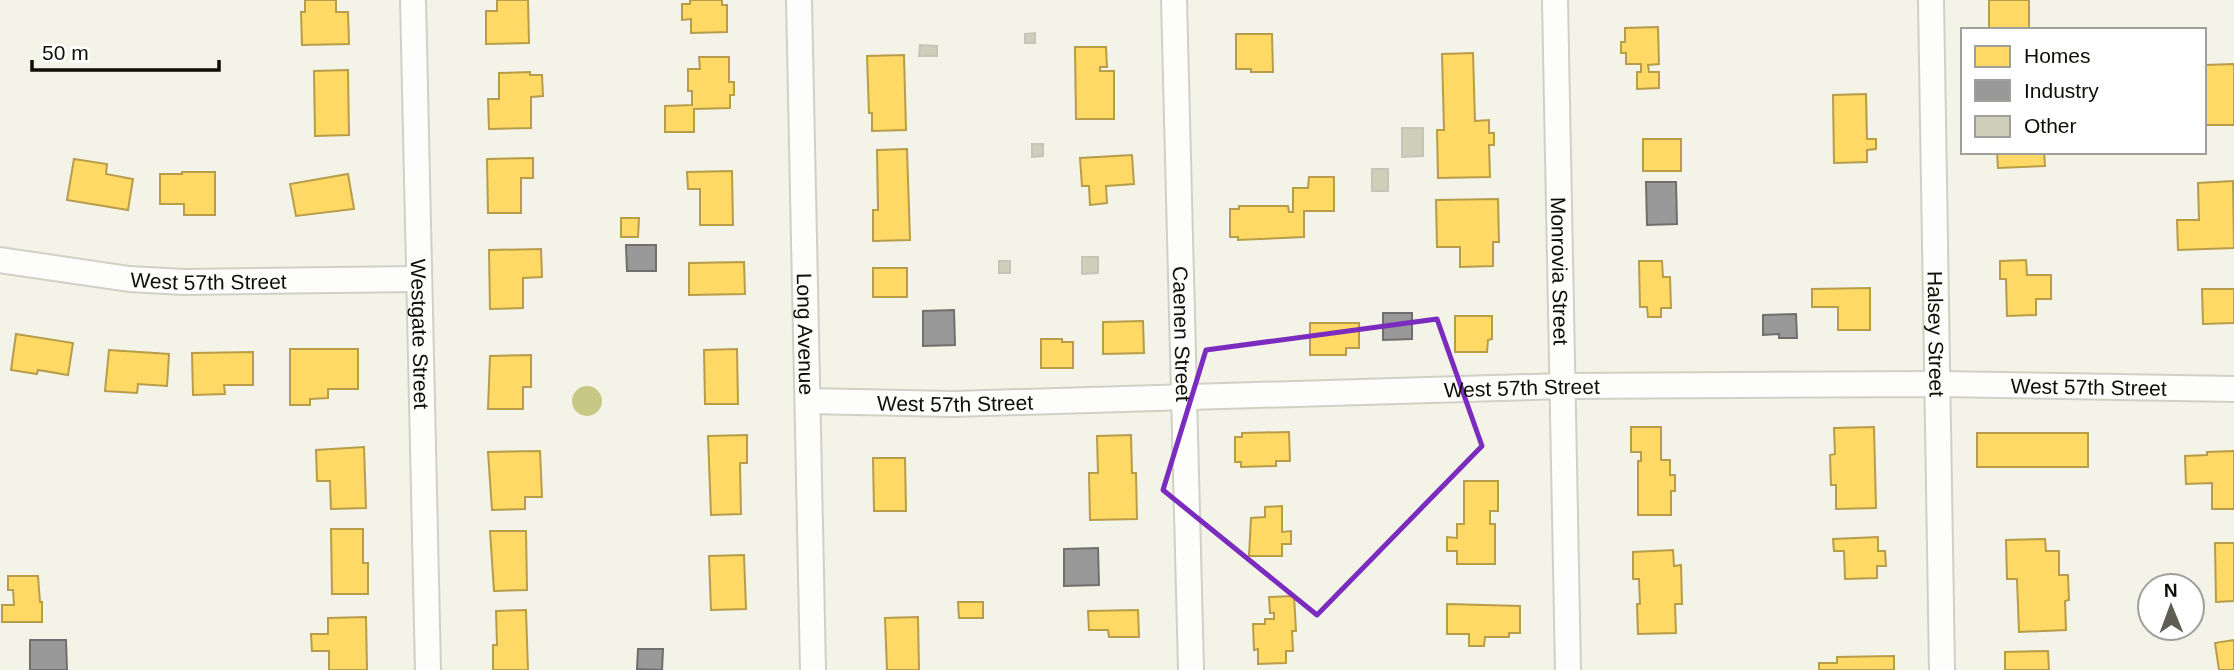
<svg xmlns="http://www.w3.org/2000/svg" width="2234" height="670" font-family="Arial,sans-serif">
<style>
.water{fill:#c8c885}
.homes{fill:#ffd966;stroke:#b79c4a;stroke-width:2}
.industry{fill:#999;stroke:#6f6f6d;stroke-width:2}
.building{fill:#cfcfb9;stroke:#c4c4ba;stroke-width:2}
.lines{fill:none;stroke-linecap:round;stroke-linejoin:round}
.minor-casing{stroke:#d0d0c6;stroke-width:28}
.minor{stroke:#fdfdfb;stroke-width:24}
.marked{fill:none;stroke:#7b2cbf;stroke-width:5;stroke-linejoin:round}
.labels{text-anchor:middle;dominant-baseline:central;stroke-width:7;stroke-linejoin:round;paint-order:stroke}
.street-label{font-size:21px;fill:#0e0e07;stroke:#fff}
</style>
<rect width="100%" height="100%" fill="#f3f3e7"/>
<circle class="water" cx="587" cy="401" r="15"/>
<g class="homes">
<polygon points="305,0 336,0 336,12 348,12 349,44 302,45 301,12 305,12"/>
<polygon points="497,0 528,0 529,43 486,44 486,11 497,11"/>
<polygon points="690,0 722,0 722,5 727,5 727,32 691,33 691,19 682,20 682,4 690,4"/>
<rect x="1989" y="0" width="40" height="30"/>
<polygon points="1658,27 1659,64 1648,65 1649,72 1659,72 1659,88 1637,89 1637,72 1641,72 1641,64 1626,64 1626,53 1621,53 1621,42 1625,42 1625,28"/>
<polygon points="1236,34 1272,34 1273,72 1251,72 1251,69 1236,69"/>
<polygon points="1075,47 1106,47 1107,67 1100,67 1100,71 1114,71 1114,119 1076,119"/>
<polygon points="1473,53 1475,121 1489,120 1489,133 1494,133 1494,145 1489,145 1490,177 1438,178 1437,130 1444,130 1442,54"/>
<polygon points="904,55 906,130 872,131 872,113 869,113 867,56"/>
<polygon points="699,57 729,57 729,82 734,82 734,95 730,95 730,108 694,109 694,132 665,132 665,106 692,105 692,91 688,91 688,69 700,69"/>
<polygon points="2234,64 2234,125 2206,125 2205,65"/>
<polygon points="348,70 349,135 315,136 314,71"/>
<polygon points="530,72 530,75 542,75 543,96 531,97 531,128 489,129 488,99 499,99 499,73"/>
<polygon points="1866,94 1867,139 1876,139 1876,149 1867,150 1867,162 1834,163 1833,95"/>
<rect x="1643" y="139" width="38" height="32"/>
<polygon points="907,149 910,240 873,241 873,210 878,210 877,150"/>
<polygon points="1997,152 2044,152 2045,166 1998,168"/>
<polygon points="1132,155 1134,184 1106,186 1107,203 1090,205 1089,186 1082,186 1080,158"/>
<polygon points="533,158 533,178 521,178 521,213 488,213 487,159"/>
<polygon points="74,159 107,164 106,174 133,179 128,210 67,200"/>
<polygon points="732,171 733,225 700,225 700,189 688,189 687,172"/>
<polygon points="182,172 215,172 215,215 184,215 184,204 160,204 160,174 182,174"/>
<polygon points="348,174 354,209 296,216 290,184"/>
<polygon points="1309,177 1334,177 1334,211 1304,211 1304,237 1238,240 1238,237 1230,237 1230,209 1239,209 1239,206 1288,206 1289,212 1293,212 1293,188 1308,188"/>
<polygon points="2233,181 2234,248 2178,250 2177,220 2199,220 2198,183"/>
<polygon points="1498,199 1499,242 1493,242 1493,266 1460,267 1460,247 1437,247 1436,200"/>
<polygon points="621,218 639,218 638,237 621,237"/>
<polygon points="541,249 542,277 523,278 523,308 490,309 489,250"/>
<polygon points="2026,260 2027,275 2051,275 2051,299 2036,299 2036,315 2007,316 2006,279 2000,279 2000,261"/>
<polygon points="1639,261 1662,261 1663,277 1670,277 1671,308 1661,308 1661,317 1648,317 1647,307 1640,307"/>
<polygon points="744,262 745,294 689,295 689,263"/>
<rect x="873" y="268" width="34" height="29"/>
<polygon points="1870,288 1870,330 1838,330 1838,307 1812,307 1812,289"/>
<polygon points="2202,289 2234,289 2234,323 2203,324"/>
<polygon points="1455,316 1492,316 1492,339 1488,340 1487,352 1455,352"/>
<polygon points="1143,321 1144,353 1103,354 1103,322"/>
<polygon points="1310,323 1359,323 1359,348 1346,348 1346,355 1310,355"/>
<polygon points="16,334 73,343 68,375 38,370 37,374 11,370"/>
<polygon points="1041,339 1062,339 1062,342 1073,342 1073,368 1041,368"/>
<polygon points="290,349 358,349 358,389 328,389 328,398 310,399 310,405 290,405"/>
<polygon points="737,349 738,404 705,404 704,350"/>
<polygon points="109,350 169,354 167,386 138,384 137,393 105,391"/>
<polygon points="253,352 253,385 224,385 225,394 193,395 192,353"/>
<polygon points="531,355 531,387 523,387 523,409 488,409 490,356"/>
<polygon points="1631,427 1661,427 1661,460 1670,460 1670,475 1675,475 1675,491 1671,491 1671,515 1638,515 1638,461 1641,461 1641,452 1631,452"/>
<polygon points="1874,427 1876,508 1836,509 1836,485 1831,485 1830,455 1835,454 1834,428"/>
<polygon points="1289,432 1290,461 1276,461 1276,466 1241,467 1241,462 1235,462 1235,437 1242,437 1242,433"/>
<rect x="1977" y="433" width="111" height="34"/>
<polygon points="747,435 747,463 740,463 741,514 711,515 708,436"/>
<polygon points="1131,435 1132,473 1136,473 1137,519 1090,520 1089,473 1098,473 1097,436"/>
<polygon points="364,447 366,508 331,509 330,481 317,481 316,450"/>
<polygon points="540,451 542,497 525,497 525,509 492,510 488,452"/>
<polygon points="2234,451 2234,509 2212,509 2212,483 2186,484 2185,456 2207,455 2207,452"/>
<polygon points="873,458 905,458 906,511 874,511"/>
<polygon points="1464,481 1498,481 1498,511 1490,511 1490,524 1495,524 1495,564 1457,564 1457,551 1447,551 1447,537 1457,538 1457,524 1464,524"/>
<polygon points="1282,506 1282,532 1291,531 1291,544 1282,544 1282,556 1249,556 1251,518 1265,517 1265,507"/>
<polygon points="331,529 363,529 363,563 368,563 368,594 332,594"/>
<polygon points="490,531 526,531 527,590 494,591"/>
<polygon points="1878,537 1878,551 1885,551 1886,566 1877,566 1877,578 1845,579 1844,551 1834,551 1833,539"/>
<polygon points="2045,539 2046,551 2059,551 2059,575 2068,575 2069,600 2065,601 2066,630 2019,632 2017,579 2007,579 2006,540"/>
<polygon points="2215,543 2234,543 2234,601 2216,602"/>
<polygon points="1673,550 1674,566 1681,565 1682,604 1675,604 1676,633 1638,634 1637,604 1640,604 1639,579 1633,579 1633,552"/>
<polygon points="744,555 746,609 711,610 709,556"/>
<polygon points="8,576 38,576 40,602 42,602 42,622 2,622 2,605 14,605 13,590 8,590"/>
<polygon points="1294,596 1296,631 1292,631 1293,651 1286,651 1286,663 1258,664 1258,649 1254,650 1253,624 1265,624 1265,619 1274,619 1274,613 1270,613 1269,597"/>
<polygon points="958,602 983,602 983,618 959,618"/>
<polygon points="1447,604 1520,606 1520,633 1509,633 1509,637 1485,637 1484,646 1469,646 1469,634 1447,634"/>
<polygon points="526,610 528,670 493,670 493,645 497,645 496,611"/>
<polygon points="1138,610 1139,637 1109,637 1108,630 1089,630 1088,611"/>
<polygon points="366,617 367,670 329,670 329,651 312,651 311,634 328,634 328,618"/>
<polygon points="918,617 919,670 887,670 885,618"/>
<polygon points="2234,640 2234,670 2219,670 2215,643"/>
<polygon points="2048,651 2049,670 2005,670 2005,652"/>
<polygon points="1894,656 1894,670 1819,670 1819,663 1837,663 1837,657"/>
</g>
<g class="industry">
<polygon points="1646,182 1676,182 1677,224 1647,225"/>
<polygon points="626,245 656,245 656,271 627,271"/>
<polygon points="954,310 955,345 923,346 923,311"/>
<polygon points="1383,313 1412,313 1412,339 1383,340"/>
<polygon points="1796,314 1797,338 1779,338 1779,334 1763,335 1763,315"/>
<polygon points="1098,548 1099,585 1064,586 1064,549"/>
<polygon points="30,640 66,640 67,670 30,670"/>
<polygon points="638,649 663,649 662,670 637,669"/>
</g>
<g class="building">
<polygon points="1035,33 1035,43 1025,43 1025,34"/>
<polygon points="920,45 937,46 937,56 919,56"/>
<polygon points="1402,128 1423,128 1423,156 1402,157"/>
<polygon points="1032,144 1043,144 1043,156 1032,157"/>
<rect x="1372" y="169" width="16" height="22"/>
<polygon points="1082,257 1098,257 1098,273 1082,274"/>
<rect x="999" y="261" width="11" height="12"/>
</g>
<g class="lines">
<g class="minor-casing">
<g id="minor">
<path id="s1" d="M413,0L428,670"/>
<path id="s2" d="M799,0L813,670"/>
<path id="s3" d="M1174,0L1191,670"/>
<path id="s4" d="M1555,0L1568,670"/>
<path id="s5" d="M1931,0L1942,670"/>
<path id="s6" d="M0,260L129,279L184,282L417,279"/>
<path id="s7" d="M808,401L954,404L1564,386L1938,384L2234,389"/>
</g>
</g>
<use href="#minor" class="minor"/>
</g>
<path class="marked" d="M1437,319L1482,446L1317,615L1163,490L1206,350Z"/>
<g class="labels">
<g class="street-label">
<text stroke="none"><textPath href="#s4" startOffset="271">Monrovia Street</textPath></text>
<text stroke="none"><textPath href="#s6" startOffset="210">West 57th Street</textPath></text>
<text stroke="none"><textPath href="#s1" startOffset="334">Westgate Street</textPath></text>
<text stroke="none"><textPath href="#s2" startOffset="334">Long Avenue</textPath></text>
<text stroke="none"><textPath href="#s3" startOffset="334">Caenen Street</textPath></text>
<text stroke="none"><textPath href="#s5" startOffset="334">Halsey Street</textPath></text>
<text stroke="none"><textPath href="#s7" startOffset="1281">West 57th Street</textPath></text>
<text stroke="none"><textPath href="#s7" startOffset="714">West 57th Street</textPath></text>
<text stroke="none"><textPath href="#s7" startOffset="147">West 57th Street</textPath></text>
</g>
</g>
<rect x="1961" y="28" width="245" height="126" fill="#ffffff" stroke="#9f9f9c" stroke-width="2"/>
<rect x="1975" y="46" width="35" height="21" fill="#ffd966" stroke="#9f9f9c" stroke-width="2"/>
<text x="2024" y="63" font-size="21" fill="#0e0e07">Homes</text>
<rect x="1975" y="80" width="35" height="21" fill="#999999" stroke="#9f9f9c" stroke-width="2"/>
<text x="2024" y="98" font-size="21" fill="#0e0e07">Industry</text>
<rect x="1975" y="116" width="35" height="21" fill="#cfcfb9" stroke="#9f9f9c" stroke-width="2"/>
<text x="2024" y="133" font-size="21" fill="#0e0e07">Other</text>
<g transform="translate(2171 607) rotate(359)"><circle r="33" fill="#ffffff" stroke="#9f9f9c" stroke-width="2"/>
<path d="M0-5L12 26L0 18L-12 26Z" fill="#5e5e55"/>
<text y="-10" font-size="19" font-weight="bold" text-anchor="middle" fill="#0e0e07">N</text>
</g>
<path d="M32 60v10h187v-10" fill="none" stroke="#0e0e07" stroke-width="3.5"/>
<text x="42" y="60" font-size="21" fill="#0e0e07" stroke="#ffffff" stroke-width="5" paint-order="stroke">50 m</text>
</svg>
